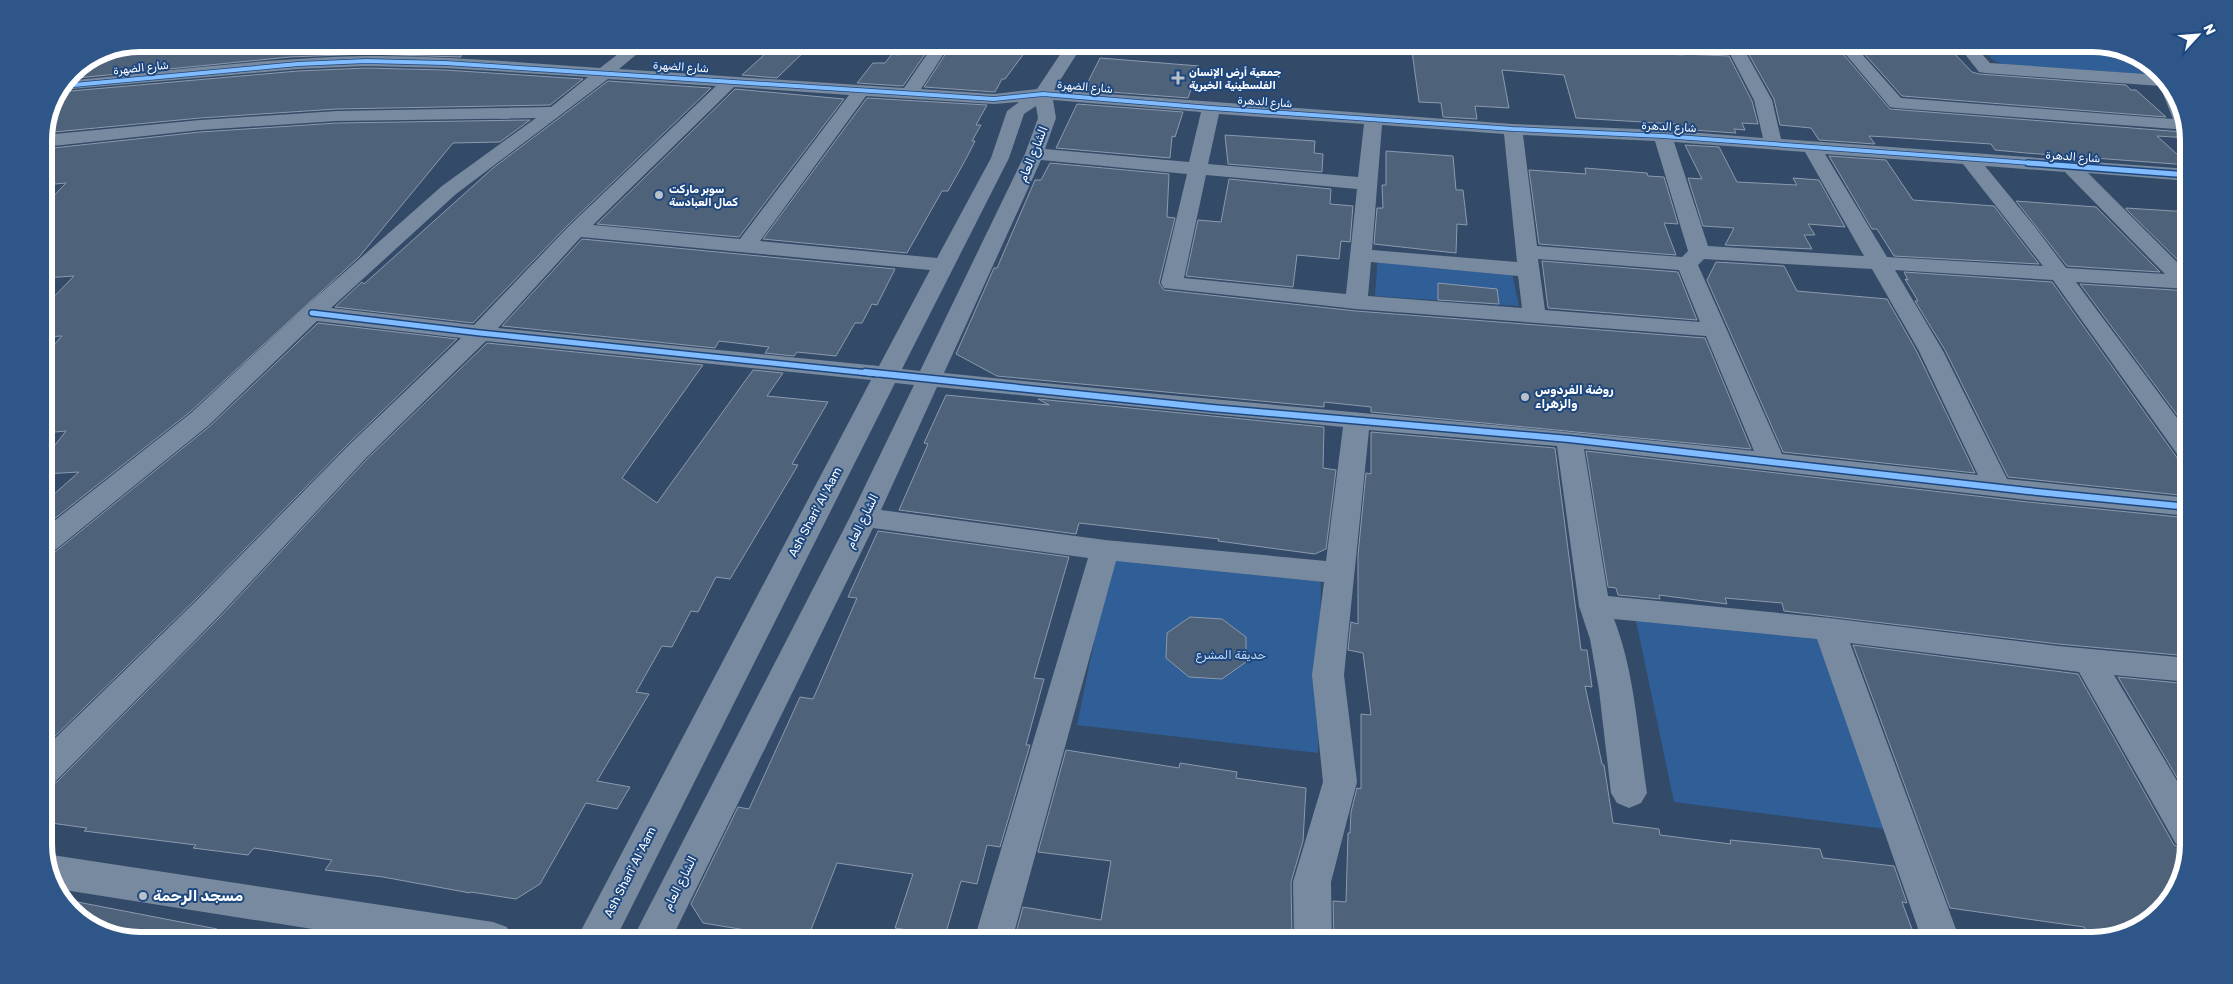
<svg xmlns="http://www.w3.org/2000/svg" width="2233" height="984" font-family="Rubik,'Noto Sans Arabic',sans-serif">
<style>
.green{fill:#305e96}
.building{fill:#4e627a;stroke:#8c9aad}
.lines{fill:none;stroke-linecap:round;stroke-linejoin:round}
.minor{fill:#788a9f;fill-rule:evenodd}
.cycleway-far2-casing{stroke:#1d477e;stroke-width:5.5}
.cycleway-far1-casing{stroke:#1d477e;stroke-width:8}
.cycleway-casing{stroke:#1d477e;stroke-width:9}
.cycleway-far2{stroke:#80bcff;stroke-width:4}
.cycleway-far1{stroke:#80bcff;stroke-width:5}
.cycleway{stroke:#80bcff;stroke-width:6}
.poi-dot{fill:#b8c0ca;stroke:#1d477e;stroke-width:2}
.labels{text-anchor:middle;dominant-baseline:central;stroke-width:4;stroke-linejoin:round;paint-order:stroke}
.far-street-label{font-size:11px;fill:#fff;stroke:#1d477e}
.far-poi-label{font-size:11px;font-weight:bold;fill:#fff;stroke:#1d477e;text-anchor:start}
.street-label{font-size:12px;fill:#fff;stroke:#1d477e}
.poi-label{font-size:12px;font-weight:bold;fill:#fff;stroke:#1d477e;text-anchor:start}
.park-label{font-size:12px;fill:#c4dbf6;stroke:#1d477e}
.near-poi-label{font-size:15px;font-weight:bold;fill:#fff;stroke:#1d477e;text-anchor:start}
.rim{fill:none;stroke:#fff;stroke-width:6}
</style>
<rect width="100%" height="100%" fill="#334a68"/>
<g class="green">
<polygon points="1978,44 2093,44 2129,51 2155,73 2142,74 2002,64 1993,60"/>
<polygon points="1378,254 1510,264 1519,306 1375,296"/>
<polygon points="1112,554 1321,575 1318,753 1077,725"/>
<polygon points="1636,621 1825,634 1886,829 1674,802"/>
</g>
<g class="building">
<polygon points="140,44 461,44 461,57 365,54 290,57 67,79 72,72 104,51"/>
<polygon points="776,44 812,44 777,78 742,75"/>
<polygon points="907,44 932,44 903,86 857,83 873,63 885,63 892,54 899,55"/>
<polygon points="952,44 1031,44 1005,79 1002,79 995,92 924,87"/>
<polygon points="1411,44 1459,46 1459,44 1553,44 1558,47 1583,49 1683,55 1682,54 1729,56 1752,101 1758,124 1742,123 1745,130 1734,129 1736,133 1678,129 1676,124 1576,118 1564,75 1502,70 1509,108 1475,106 1477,119 1443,117 1441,103 1419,102"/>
<polygon points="1743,44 1810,44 1813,46 1838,48 1890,109 2183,132 2189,138 2157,136 2189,165 2026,153 1995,150 1991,144 1887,137 1869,136 1875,144 1819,140 1811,128 1780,125 1774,99"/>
<polygon points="1863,44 1943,44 1948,47 1972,72 1979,74 2126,85 2131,90 2136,90 2166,117 1902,96 1860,49 1867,49"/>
<polygon points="1100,58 1150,62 1199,66 1188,98 1084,90"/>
<polygon points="366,68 445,70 583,79 550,105 337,109 200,118 44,133 51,103 59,92 298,71"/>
<polygon points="608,81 711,88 568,225 473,323 335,307 362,282 364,284 493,168"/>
<polygon points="735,89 844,99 739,237 597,224"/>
<polygon points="867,98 987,105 976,125 981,125 972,141 975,141 967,157 948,191 942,191 907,253 763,239"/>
<polygon points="1077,104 1183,112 1175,137 1172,136 1170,158 1056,148"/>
<polygon points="530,120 500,142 453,143 359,257 190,412 44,527 44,503 79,472 44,474 44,459 66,431 44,433 44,356 62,336 44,337 44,307 74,276 44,278 44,206 66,183 44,185 44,149 200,132 337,123"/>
<polygon points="1225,135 1315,141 1314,153 1323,154 1322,172 1228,164"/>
<polygon points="1685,145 1719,147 1737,182 1797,185 1793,178 1819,180 1845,227 1808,224 1815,235 1804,235 1812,249 1725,245 1734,228 1703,226 1688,178 1702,179"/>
<polygon points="1386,151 1453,156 1456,190 1463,190 1467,225 1457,224 1456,253 1374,244 1377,208 1383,208 1382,185 1386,185"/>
<polygon points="1829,156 1886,160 1913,200 1994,206 2039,264 1894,256 1877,229 1872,229"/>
<polygon points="1050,163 1169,174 1167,217 1175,218 1159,283 1164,290 1356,311 1705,338 1751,449 1371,412 1371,407 1324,402 1324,407 997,376 956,354 994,268 997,268 1035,180 1041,180"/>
<polygon points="1585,168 1647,173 1648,176 1664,177 1678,224 1664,223 1676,255 1539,244 1529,170 1586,174"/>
<polygon points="1229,179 1331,189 1330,204 1353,206 1350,242 1341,241 1339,259 1297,255 1293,287 1186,276 1198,220 1221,222"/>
<polygon points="2016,201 2096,207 2160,272 2067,266"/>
<polygon points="2126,208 2189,212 2189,271 2126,209"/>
<polygon points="582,239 895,269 877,305 872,304 862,323 855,323 836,356 797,352 794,356 765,353 769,347 719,341 715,348 502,326"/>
<polygon points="1542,261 1678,272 1697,320 1548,308"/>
<polygon points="1716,262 1784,266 1797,291 1887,299 1917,352 1975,473 1783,452 1707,280"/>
<polygon points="1904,272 2052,282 2178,459 2189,462 2189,496 2008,477 1945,350 1915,301 1918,301 1905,279 1908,280"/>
<polygon points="1438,283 1497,289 1499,304 1438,300"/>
<polygon points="2080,284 2189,291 2189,431"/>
<polygon points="318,323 457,339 348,444 196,599 49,742 44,741 44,556 55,552 210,426"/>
<polygon points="487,343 703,365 622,478 657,503 753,370 783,373 767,396 828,402 792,464 798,465 730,579 716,577 698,612 691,611 672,647 662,646 636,692 649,694 597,781 630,787 617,809 586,803 540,884 516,899 471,892 470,893 383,877 325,870 332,860 254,848 248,855 193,848 196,845 84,831 87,828 44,822 44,787 57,782 220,617 368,458"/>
<polygon points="946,395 1049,405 1038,399 1324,427 1323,468 1336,470 1326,549 1315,554 1218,541 1219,539 1079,523 1076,534 899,510 928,444 924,443"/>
<polygon points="1371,432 1555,448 1581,650 1587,650 1592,687 1585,686 1602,764 1604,765 1613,823 1659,829 1660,835 1731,844 1730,840 1820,849 1823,858 1894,866 1907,903 1902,902 1916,940 1633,940 1573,931 1575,940 1334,940 1333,901 1346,902 1348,833 1350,833 1351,812 1357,788 1361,789 1361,714 1371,715 1363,653 1348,650 1351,622 1358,624 1358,555 1366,473 1371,474"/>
<polygon points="1586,451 2028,502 2189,518 2189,656 2058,644 1809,614 1784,611 1782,603 1725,598 1727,604 1659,595 1660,599 1618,595 1616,588 1608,587"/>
<polygon points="878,531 1069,557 1034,678 1044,679 1026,745 1030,745 1000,847 987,845 977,884 961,881 945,936 895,928 913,874 837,863 807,940 703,923 691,904 738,807 749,809 800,697 813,699 857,598 848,597"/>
<polygon points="1190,617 1222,619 1246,637 1246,662 1222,679 1189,677 1166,658 1167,633"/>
<polygon points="1853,645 2078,674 2174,845 2188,850 2182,880 2147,924 2090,940 2084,927 1950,908"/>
<polygon points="2118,677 2189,684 2189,798"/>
<polygon points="1066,750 1179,768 1180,763 1237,772 1236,778 1306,788 1303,841 1291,882 1292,940 1014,940 1023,907 1101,920 1111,861 1038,852"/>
<polygon points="62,899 217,929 216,940 140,940 104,933 64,902"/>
</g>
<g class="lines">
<g class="minor">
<path d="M631,44H649L619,69L904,88L934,44H950L921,89L994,94L1037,89L1067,44H1083L1054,90L1513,124L1663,130L1763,138L1754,100L1730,54L1627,49L1621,47L1619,44H1741L1772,100L1781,139L2189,169V181L2088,173L2189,274V289L2076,282L2189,434V460L2180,458L2053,280L1895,270L1943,351L2007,479L2189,498V516L2028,500L1584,449L1608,596L1829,618L2058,646L2189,658V682L2114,675L2189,801L2188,848L2176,844L2079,672L1850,643L1960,940H1922L1817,639L1614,619C1635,673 1638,736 1647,793L1641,803L1629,808L1617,803L1611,793L1599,690L1590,639L1579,606L1557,446L1369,430L1344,675L1357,782L1331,882L1332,940H1294L1293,882L1323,782L1312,675L1324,582L1116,561L1012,940H974L1088,558L873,528L671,940H632L850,517L914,385L895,383L615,940H576L871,380L486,341L367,457L219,616L56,781L44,785V749L197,600L349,445L461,338L317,321L209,425L54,551L44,554V529L191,413L304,308L442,186L536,118L337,121L200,130L44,147V135L200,120L337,111L551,107L588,77L445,68L366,66L298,69L60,90L66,81C166,71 265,58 365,56C443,55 522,63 600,68ZM608,79L716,86L569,226L474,325L331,308L456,194ZM734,87L849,95L740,239L593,225ZM866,96L994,104L1019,102L1007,111L991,158L937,258L760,241ZM1053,100L1201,112L1189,162L1045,149L1056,118ZM1036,106L1038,118L1025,154L920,371L902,369L1009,158L1024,114ZM1219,114L1364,124L1358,177L1208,164ZM1382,125L1504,134L1517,262L1372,250ZM1523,135L1655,141L1688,251L1682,257L1537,246ZM1674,142L1805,152L1864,256L1708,246ZM1825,154L1963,164L2043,266L1887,257ZM1041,160L1187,174L1161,283L1164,288L1356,309L1706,336L1754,451C1484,422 1214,401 944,373ZM1985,166L2065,172L2165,274L2066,268L2035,227ZM1206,175L1357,189L1346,294L1184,278ZM581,237L930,270L879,366L498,328ZM1538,259L1679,270L1700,322L1545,310ZM1704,259L1872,269L1919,351L1978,475L1782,454L1698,265ZM1371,262L1518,276L1522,308L1368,296ZM937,387L1343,427L1326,561L1105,540L881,510Z"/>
<polygon points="1837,44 1853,44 1901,98 2173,119 2160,86 1985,73 1979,72 1957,44 1973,44 1990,63 2159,75 2173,86 2188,130 1896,108 1890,107"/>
<polygon points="52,855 493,922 507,927 512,940 382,940 58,889 46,857"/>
</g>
<g class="cycleway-far2-casing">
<polyline id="cycleway-far2" points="63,86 298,64 366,61 445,63 994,99 1043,94 1211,108 1513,129 1663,136 2045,164"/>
</g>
<g class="cycleway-far1-casing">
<g id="cycleway-far1">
<polyline points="2028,163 2189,175"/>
<polyline points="312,313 480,333 878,374"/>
</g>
</g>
<g class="cycleway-casing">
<polyline id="cycleway" points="865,372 1212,408 1569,439 2028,491 2189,507"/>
</g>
<use href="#cycleway-far2" class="cycleway-far2"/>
<use href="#cycleway-far1" class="cycleway-far1"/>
<use href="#cycleway" class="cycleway"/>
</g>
<g class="poi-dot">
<path d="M1175.5 70.5h5v5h5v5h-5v5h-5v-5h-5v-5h5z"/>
<circle cx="659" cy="195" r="5"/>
<circle cx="1525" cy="397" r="5"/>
<circle cx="143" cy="896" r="5"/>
</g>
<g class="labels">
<g class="far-street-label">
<text transform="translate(681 67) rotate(4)">شارع الضهرة</text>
<text transform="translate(141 68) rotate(-6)">شارع الضهرة</text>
<text transform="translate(1085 87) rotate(5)">شارع الضهرة</text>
<text transform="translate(1265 102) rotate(4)">شارع الدهرة</text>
<text transform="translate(1669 127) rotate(3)">شارع الدهرة</text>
<text transform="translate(2073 157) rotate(4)">شارع الدهرة</text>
</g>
<g class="far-poi-label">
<text x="1189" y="72">جمعية أرض الإنسان<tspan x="1189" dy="13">الفلسطينية الخيرية</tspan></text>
<text x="669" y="189">سوبر ماركت<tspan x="669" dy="13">كمال العبادسة</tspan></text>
</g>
<g class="street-label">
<text transform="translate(1033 154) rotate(-68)">الشارع العام</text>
<text transform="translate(815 512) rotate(-62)">Ash Shari' Al 'Aam</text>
<text transform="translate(862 521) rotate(-64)">الشارع العام</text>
<text transform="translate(630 872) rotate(-63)">Ash Shari' Al 'Aam</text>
<text transform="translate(680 883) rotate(-63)">الشارع العام</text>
</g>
<g class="poi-label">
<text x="1535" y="390">روضة الفردوس<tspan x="1535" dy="14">والزهراء</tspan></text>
</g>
<g class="park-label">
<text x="1231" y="655">حديقة المشرع</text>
</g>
<g class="near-poi-label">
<text x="153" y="896">مسجد الرحمة</text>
</g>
</g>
<path d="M0 0H2233V984H0ZM140 52H2092A88 88 0 0 1 2180 140V844A88 88 0 0 1 2092 932H140A88 88 0 0 1 52 844V140A88 88 0 0 1 140 52Z" fill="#2f5688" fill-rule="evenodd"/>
<path class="rim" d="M140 52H2092A88 88 0 0 1 2180 140V844A88 88 0 0 1 2092 932H140A88 88 0 0 1 52 844V140A88 88 0 0 1 140 52Z"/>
<g transform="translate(2198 35) rotate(64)" stroke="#1d477e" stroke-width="4" paint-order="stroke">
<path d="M0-4L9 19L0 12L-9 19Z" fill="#ffffff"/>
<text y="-8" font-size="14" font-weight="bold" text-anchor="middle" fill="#ffffff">N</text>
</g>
</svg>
